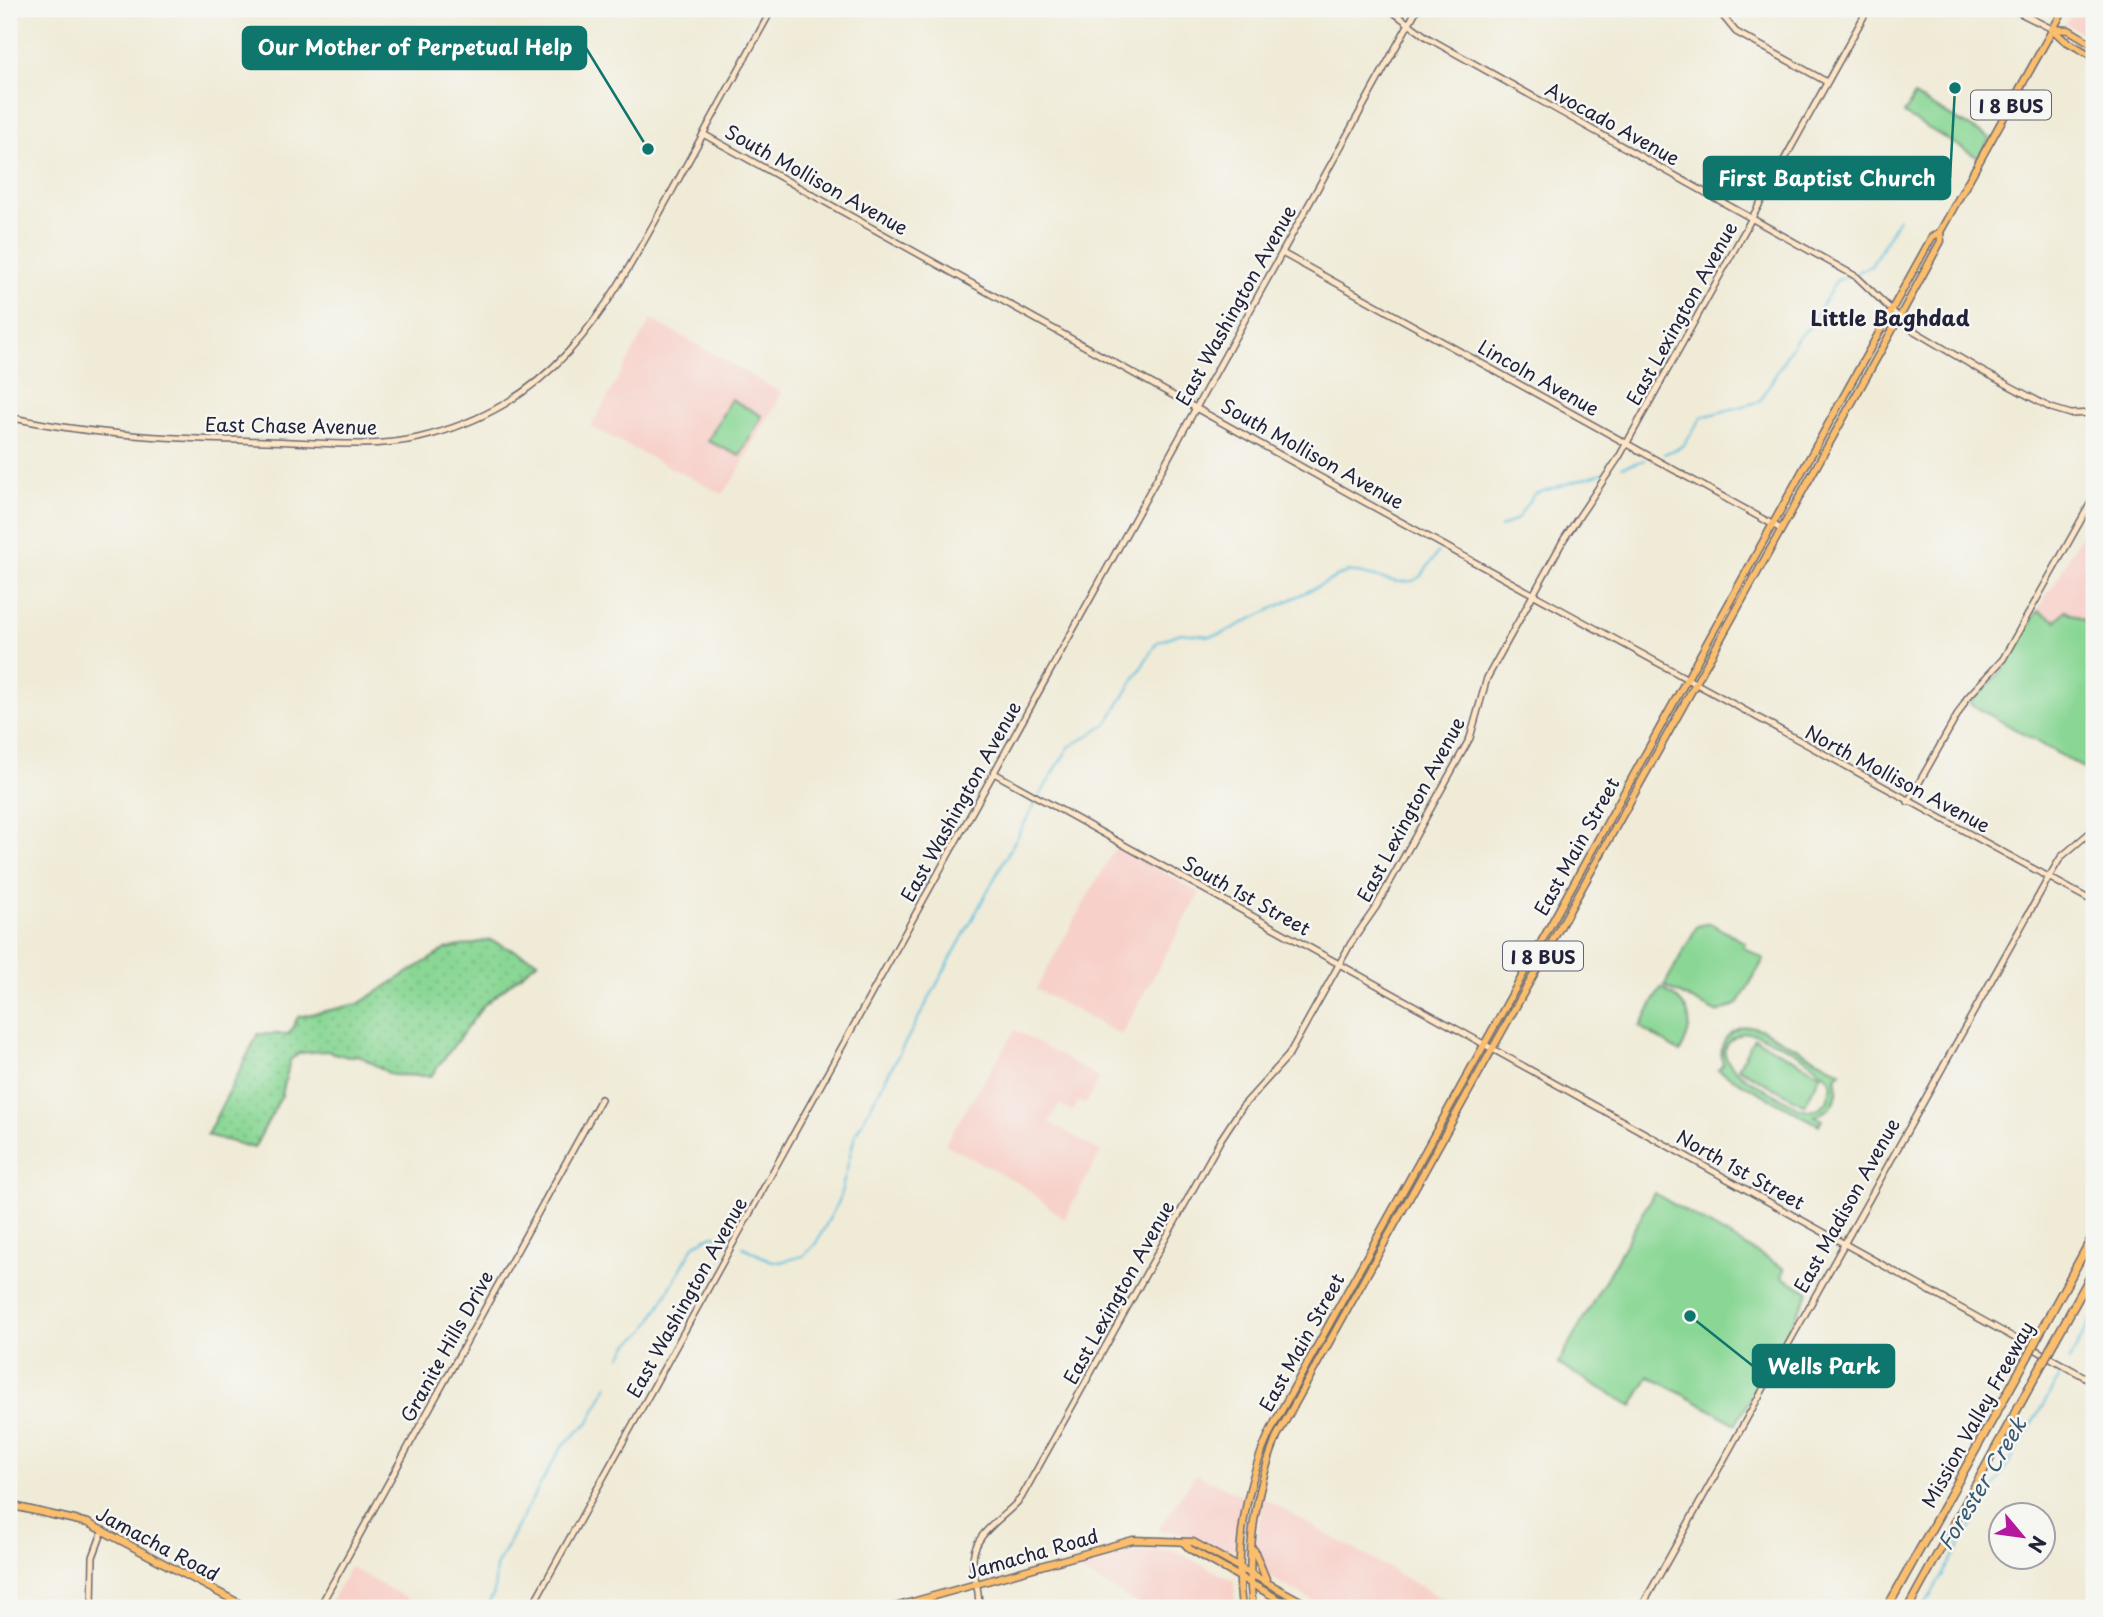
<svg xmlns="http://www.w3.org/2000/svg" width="2103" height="1617" font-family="'Playpen Sans',sans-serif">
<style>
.built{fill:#f7d0c9}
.grass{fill:url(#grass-dots);stroke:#567c68;stroke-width:2}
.green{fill:#8ad795;stroke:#567c68;stroke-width:2;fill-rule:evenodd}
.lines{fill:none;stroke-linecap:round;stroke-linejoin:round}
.stream{stroke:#5fbedd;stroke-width:2}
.secondary-casing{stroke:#6a6872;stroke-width:8}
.primary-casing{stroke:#6a6872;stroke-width:9}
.highway-casing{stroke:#6a6872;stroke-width:10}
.secondary{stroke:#fde5c5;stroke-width:5}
.primary{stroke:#fabe6d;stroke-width:6}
.highway{stroke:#fabe6d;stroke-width:7}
.highway-bridge-casing{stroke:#6a6872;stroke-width:10;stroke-linecap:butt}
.highway-bridge{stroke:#fabe6d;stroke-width:7}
.labels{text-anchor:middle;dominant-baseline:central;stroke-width:5;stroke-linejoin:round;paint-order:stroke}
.shield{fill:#f6f6f2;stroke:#626272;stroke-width:2}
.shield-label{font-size:18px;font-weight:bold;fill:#22223b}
.street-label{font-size:19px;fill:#22223b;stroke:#f6f6f2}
.neighbourhood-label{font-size:21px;font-weight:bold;fill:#22223b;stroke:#f6f6f2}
.water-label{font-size:21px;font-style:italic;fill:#375974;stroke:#f6f6f2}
.leader{fill:none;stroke:#0f766e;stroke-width:2.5}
.callout-dot{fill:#0f766e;stroke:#f6f6f2;stroke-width:2.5}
.callout{fill:#0f766e;stroke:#0f766e;stroke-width:2.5}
.callout-label{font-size:21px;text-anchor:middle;font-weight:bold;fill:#fff}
</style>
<defs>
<pattern id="grass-dots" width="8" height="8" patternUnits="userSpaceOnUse" patternTransform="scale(1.75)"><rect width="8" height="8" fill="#8ad795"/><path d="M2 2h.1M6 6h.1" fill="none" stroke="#77b881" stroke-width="1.8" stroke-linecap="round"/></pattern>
</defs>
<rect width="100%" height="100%" fill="#f6f6f2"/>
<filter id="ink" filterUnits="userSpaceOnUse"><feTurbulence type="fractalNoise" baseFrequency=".0143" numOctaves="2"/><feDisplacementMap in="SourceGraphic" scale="14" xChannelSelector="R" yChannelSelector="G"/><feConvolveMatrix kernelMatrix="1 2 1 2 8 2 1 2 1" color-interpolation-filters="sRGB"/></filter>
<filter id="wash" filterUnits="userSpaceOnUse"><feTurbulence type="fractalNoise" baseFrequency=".00686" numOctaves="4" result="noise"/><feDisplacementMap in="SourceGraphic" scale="28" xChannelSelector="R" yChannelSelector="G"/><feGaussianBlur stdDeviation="1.57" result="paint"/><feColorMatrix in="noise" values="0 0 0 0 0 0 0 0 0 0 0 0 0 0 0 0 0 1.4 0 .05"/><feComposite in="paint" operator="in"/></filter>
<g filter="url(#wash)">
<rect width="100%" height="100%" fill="#f0ebd7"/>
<g class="built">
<polygon points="2074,9 2094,9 2094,40 2066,24"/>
<polygon points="651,319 782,393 734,479 722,494 591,427"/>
<polygon points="2094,511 2094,626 2065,610 2057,621 2038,611 2040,605 2056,581"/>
<polygon points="1116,846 1200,893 1121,1035 1036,989"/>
<polygon points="1015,1030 1100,1078 1085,1105 1078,1101 1072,1111 1059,1104 1049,1122 1101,1152 1064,1219 1022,1185 945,1144"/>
<polygon points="1196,1474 1243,1496 1237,1545 1231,1552 1178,1532 1158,1530"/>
<polygon points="1263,1498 1459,1608 1326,1608 1259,1571 1254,1555"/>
<polygon points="1136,1550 1175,1551 1234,1581 1235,1608 1145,1608 1078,1570 1076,1564"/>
<polygon points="350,1567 406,1598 426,1608 327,1608"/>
</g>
<polygon class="grass" points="490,940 538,961 484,1005 431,1076 392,1075 358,1055 348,1057 327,1051 300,1053 290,1060 282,1095 254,1148 207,1135 258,1034 289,1034 298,1017 358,1004 446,949"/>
<g class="green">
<polygon points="1914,96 1990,138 1979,158 1904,114"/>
<polygon points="731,399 762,416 740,456 708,441"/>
<polygon points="2065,610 2094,626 2094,774 1969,703 2004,669 2038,611 2057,621"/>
<polygon points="1710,923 1745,943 1743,947 1764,959 1738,1004 1718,1013 1664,986 1697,926"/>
<path d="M1661,988C1691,1004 1697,1022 1680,1052L1640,1027Z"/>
<path d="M1750,1026L1763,1030L1841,1072L1836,1077C1841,1096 1833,1110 1815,1116L1822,1120L1819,1125L1718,1070L1723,1065C1717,1044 1729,1028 1750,1026ZM1743,1033C1762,1030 1827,1066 1832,1085L1827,1101C1822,1107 1816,1111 1808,1110C1796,1109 1784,1099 1774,1094C1755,1084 1695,1054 1743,1033Z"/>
<polygon points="1754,1038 1821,1074 1805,1105 1738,1068"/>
<polygon points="1654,1193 1785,1269 1782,1277 1809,1292 1736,1424 1649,1376 1632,1406 1558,1364"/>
</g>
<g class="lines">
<g class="stream">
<polyline points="1856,273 1871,266 1899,218"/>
<polyline points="1664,454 1683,446 1702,417 1758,402 1762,398 1795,341 1810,326 1836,281 1850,275"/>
<polyline points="1622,467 1645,460"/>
<polyline points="1501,527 1517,519 1534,494 1602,473"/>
<polyline points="1040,795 1069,747 1106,725 1157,642 1181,633 1209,636 1221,634 1349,571 1397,582 1413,581 1421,576 1438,552"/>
<polyline points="743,1247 769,1260 780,1262 803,1256 815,1245 839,1201 855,1135 1037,800"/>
<polyline points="621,1357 628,1345 646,1330 695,1244 713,1235 728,1238"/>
<polyline points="2069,1361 2094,1314"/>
<polyline points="486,1608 494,1593 496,1567 515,1530 562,1446 589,1422 608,1385"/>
<polyline points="1923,1608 2062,1373"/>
</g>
</g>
</g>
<g filter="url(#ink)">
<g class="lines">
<g class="secondary-casing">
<g id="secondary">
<polyline points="1389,9 1428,38 1857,277 1911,329 1980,370 2051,408 2071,414 2094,413"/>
<polyline points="1717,9 1736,32 1827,82"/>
<polyline points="1856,9 1865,14"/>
<polyline points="2012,9 2052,29"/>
<polyline points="703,134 1352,495 2094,902"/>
<polyline points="1282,253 1781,529"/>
<path d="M9,417C94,436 179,439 266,441C316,442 369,449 418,438C561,404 608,306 673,189C706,129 739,69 772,9"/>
<polyline points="994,773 2094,1382"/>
<polyline points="1908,802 1967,698 2003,659 2094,497"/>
<polyline points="92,1608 93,1557 103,1530"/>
<polyline points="319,1608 601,1099"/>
<polyline points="531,1608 1417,9"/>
<path d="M978,1608C981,1593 974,1579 973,1564C971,1533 1005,1518 1021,1498L1221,1139L1242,1107L1288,1056L1351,943L1376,907L1470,738L1487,678L1564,539L1619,457L1868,9"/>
<polyline points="1641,1608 2049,877 2061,857 2094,829"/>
</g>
</g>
<g class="primary-casing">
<g id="primary">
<polyline points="2052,29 2064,40 2094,57"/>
<polyline points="2052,29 2069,30 2094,45"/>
<polyline points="9,1505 88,1523 248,1608"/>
<polyline points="1183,1542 1190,1549 1294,1608"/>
<polyline points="1254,1550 1266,1579"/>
<polyline points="891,1608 1133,1540 1193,1542 1313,1608"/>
<path d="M1242,1608C1234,1548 1247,1476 1275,1422L1932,237L1940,232L2064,9"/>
<path d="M1253,1608C1245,1551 1256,1489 1277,1436L1904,309L1941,241L1940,232"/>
</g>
</g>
<g class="highway-casing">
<g id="highway">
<polyline points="2035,1342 2094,1234"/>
<polyline points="2050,1349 2094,1270"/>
<polyline points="1887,1608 2028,1356"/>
<polyline points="1908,1608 2042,1364"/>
</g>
</g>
<use href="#secondary" class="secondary"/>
<use href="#primary" class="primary"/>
<use href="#highway" class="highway"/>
<g class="highway-bridge-casing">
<g id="highway-bridge">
<polyline points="2028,1356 2035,1342"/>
<polyline points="2042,1364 2050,1349"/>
</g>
</g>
<use href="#highway-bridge" class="highway-bridge"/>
</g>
</g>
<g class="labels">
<g class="shield">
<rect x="1971" y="90.5" width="80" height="29" rx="5"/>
<rect x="1503" y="941.5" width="80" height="29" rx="5"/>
</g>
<g class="shield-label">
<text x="2011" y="105">I 8 BUS</text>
<text x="1543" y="956">I 8 BUS</text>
</g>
<g class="street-label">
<text transform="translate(1613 123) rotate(29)">Avocado Avenue</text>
<text transform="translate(817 179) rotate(29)">South Mollison Avenue</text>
<text transform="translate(1235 305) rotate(-61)">East Washington Avenue</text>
<text transform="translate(1681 313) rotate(-61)">East Lexington Avenue</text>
<text transform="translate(1539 377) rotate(29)">Lincoln Avenue</text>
<text transform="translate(291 425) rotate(1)">East Chase Avenue</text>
<text transform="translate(1313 453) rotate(29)">South Mollison Avenue</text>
<text transform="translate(1898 778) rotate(28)">North Mollison Avenue</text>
<text transform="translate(960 801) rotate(-61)">East Washington Avenue</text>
<text transform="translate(1410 809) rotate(-62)">East Lexington Avenue</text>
<text transform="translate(1576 846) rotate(-61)">East Main Street</text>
<text transform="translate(1247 895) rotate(29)">South 1st Street</text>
<text transform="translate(1741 1169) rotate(29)">North 1st Street</text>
<text transform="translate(1846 1205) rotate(-61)">East Madison Avenue</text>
<text transform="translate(1118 1292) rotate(-61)">East Lexington Avenue</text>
<text transform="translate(686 1297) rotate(-61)">East Washington Avenue</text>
<text transform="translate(1301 1342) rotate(-61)">East Main Street</text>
<text transform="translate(446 1346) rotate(-61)">Granite Hills Drive</text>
<text transform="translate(1977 1414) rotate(-61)">Mission Valley Freeway</text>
<text transform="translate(158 1543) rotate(28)">Jamacha Road</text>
<text transform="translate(1032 1553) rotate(-16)">Jamacha Road</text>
</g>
<g class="neighbourhood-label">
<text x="1890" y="317">Little Baghdad</text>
</g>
<g class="water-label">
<text transform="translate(1981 1483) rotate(-59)">Forester Creek</text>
</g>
</g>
<path class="leader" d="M648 149L586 48M1955 88L1950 178M1690 1316L1753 1366"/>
<g class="callout-dot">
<circle cx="648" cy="149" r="7"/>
<circle cx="1955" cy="88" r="7"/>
<circle cx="1690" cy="1316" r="7"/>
</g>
<g class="callout">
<rect x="243" y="27" width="343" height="42" rx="7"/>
<rect x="1704" y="157" width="246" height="42" rx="7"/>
<rect x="1753" y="1345" width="141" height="42" rx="7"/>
</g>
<g class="callout-label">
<text x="415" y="55">Our Mother of Perpetual Help</text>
<text x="1827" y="186">First Baptist Church</text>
<text x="1824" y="1374">Wells Park</text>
</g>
<rect width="2103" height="1617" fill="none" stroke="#f6f6f2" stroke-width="35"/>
<g transform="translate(2022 1536) rotate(119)"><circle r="33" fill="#f6f6f2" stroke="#a1a1a9" stroke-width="2"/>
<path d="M0-5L12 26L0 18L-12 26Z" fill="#b5179e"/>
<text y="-10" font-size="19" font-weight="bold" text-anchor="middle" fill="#22223b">N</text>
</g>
</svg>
